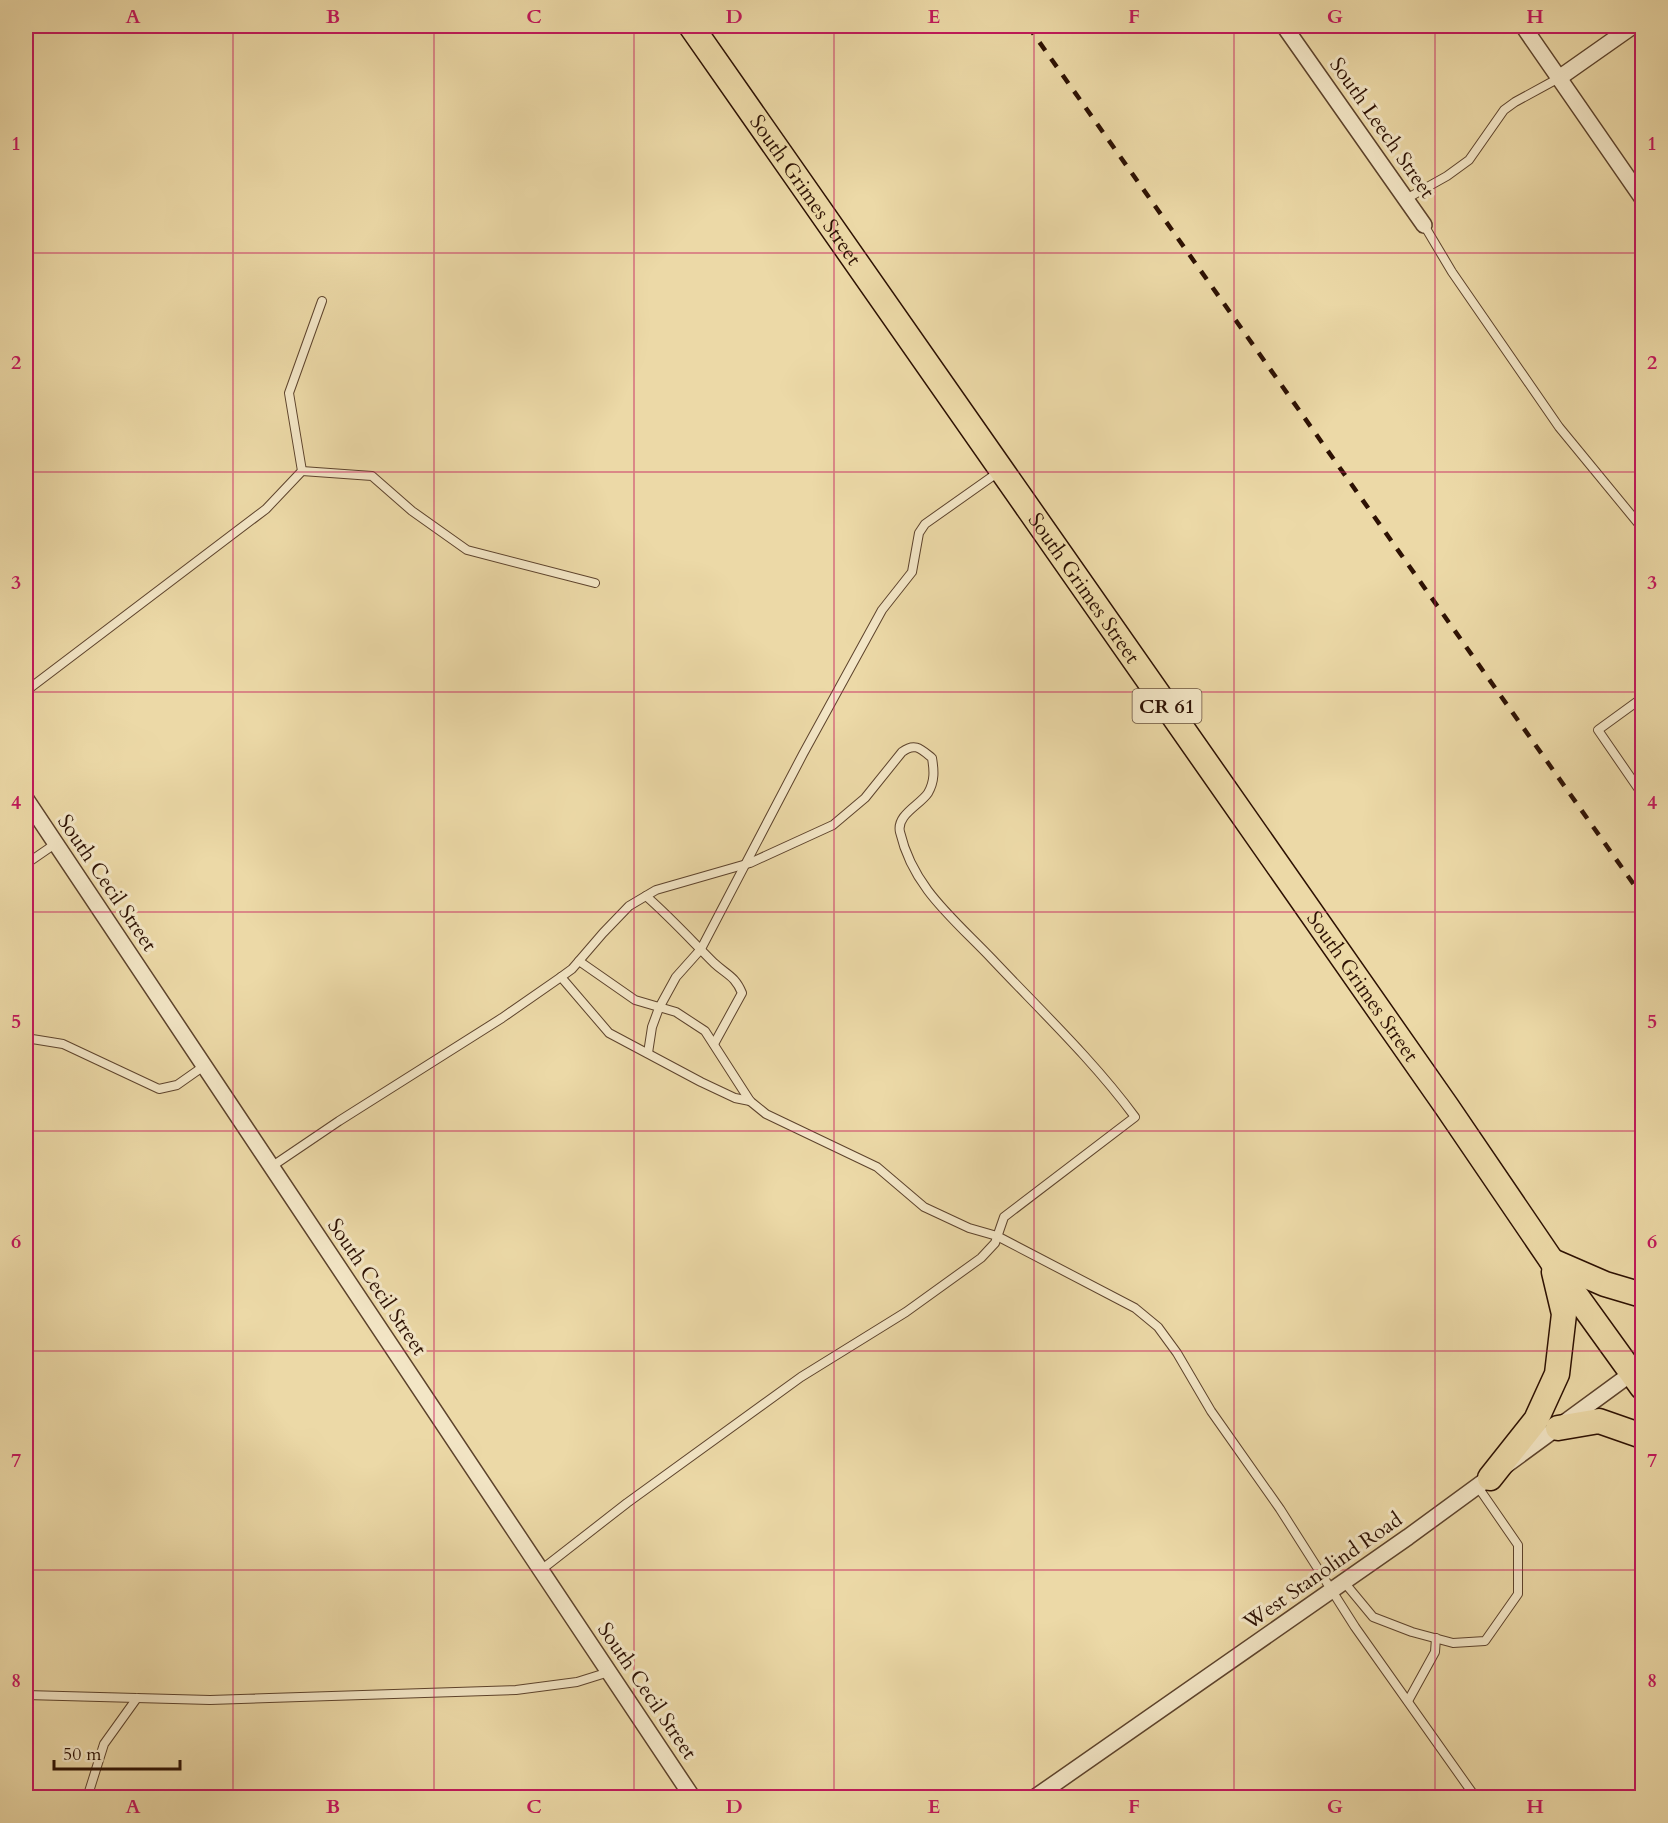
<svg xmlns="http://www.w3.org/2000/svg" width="1668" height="1823" font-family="Cardo,serif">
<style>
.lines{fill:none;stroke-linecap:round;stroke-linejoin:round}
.service-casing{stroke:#5d432c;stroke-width:10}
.minor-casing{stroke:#5d432c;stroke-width:18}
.primary-casing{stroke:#2d1103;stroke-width:27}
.service{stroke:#f3e6c6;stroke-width:8}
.minor{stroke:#f3e6c6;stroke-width:15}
.primary{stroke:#ecd9a7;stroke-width:24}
.rail{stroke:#2d1103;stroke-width:4.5;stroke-dasharray:10 10;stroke-linecap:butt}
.grid{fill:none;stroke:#c2185b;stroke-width:1.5;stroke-opacity:0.55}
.labels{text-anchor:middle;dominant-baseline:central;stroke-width:6;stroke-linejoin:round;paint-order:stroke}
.shield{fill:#f3e6c6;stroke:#68513e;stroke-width:1.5}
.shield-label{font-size:20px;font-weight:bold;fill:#2d1103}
.street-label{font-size:21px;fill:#2d1103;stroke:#f3e6c6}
.neatline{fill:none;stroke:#c2185b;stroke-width:2}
.grid-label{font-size:20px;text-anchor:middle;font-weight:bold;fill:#c2185b}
</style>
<rect width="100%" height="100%" fill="#ecd9a7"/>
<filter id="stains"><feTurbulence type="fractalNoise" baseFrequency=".00333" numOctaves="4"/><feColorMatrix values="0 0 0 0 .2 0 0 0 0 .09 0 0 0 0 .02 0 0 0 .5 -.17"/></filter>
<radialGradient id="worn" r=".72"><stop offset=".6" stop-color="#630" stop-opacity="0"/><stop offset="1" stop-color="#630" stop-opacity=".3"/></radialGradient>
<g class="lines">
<g class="service-casing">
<g id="service">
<polyline points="1406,199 1447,176 1469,160 1504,110 1515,102 1559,78"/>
<polyline points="1424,225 1452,272 1559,427 1642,528"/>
<polyline points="302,471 372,476 412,511 467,550 595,583"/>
<polyline points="26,691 266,509 302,471 289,393 322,301"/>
<polyline points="1642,698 1598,730 1642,794"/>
<polyline points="26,864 55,844"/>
<path d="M646,896C670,917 691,940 714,963C727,975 735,976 742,993L714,1044"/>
<polyline points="579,961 635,1000 676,1012 705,1031 750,1101 766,1114 877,1167 924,1207 969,1228 997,1236 1135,1308 1158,1327 1177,1353 1211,1411 1280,1509 1355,1627 1476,1798"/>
<polyline points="561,977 609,1033 701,1082 735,1098 750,1101"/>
<polyline points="26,1038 63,1044 159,1089 177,1085 204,1066"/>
<polyline points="648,1053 652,1027 659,1008 676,977 701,949 803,754 882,610 912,572 919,533 925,524 1000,471"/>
<path d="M271,1167L339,1121L502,1018L561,977L572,969L603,933L629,906L656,890L750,863L833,825L865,798L902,752C915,742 921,749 932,758C934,770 935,781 928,793C920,805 896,815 900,832C913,888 954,919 992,959C1040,1010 1093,1060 1135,1117L1004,1217L995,1243L981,1258L906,1312L801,1377L627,1503L541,1570"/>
<polyline points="1344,1582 1373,1617 1412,1632 1453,1643 1485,1641 1518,1594 1518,1545 1478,1487"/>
<polyline points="26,1695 210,1700 516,1690 577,1682 609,1672"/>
<polyline points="1408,1701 1435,1652 1436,1638"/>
<polyline points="87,1798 104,1744 137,1698"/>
</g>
</g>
<g class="minor-casing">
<g id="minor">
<polyline points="1284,26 1424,225"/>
<polyline points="1523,26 1642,198"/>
<polyline points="1559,78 1633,26"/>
<polyline points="26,799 693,1798"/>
<polyline points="1034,1798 1408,1537 1632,1373"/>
</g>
</g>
<g class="primary-casing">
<g id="primary">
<path id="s1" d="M691,26L1447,1107L1562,1276L1642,1387"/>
<polyline points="1552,1261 1605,1284 1642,1295"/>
<polyline points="1558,1428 1599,1421 1642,1436"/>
<polyline points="1490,1478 1536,1420 1557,1374 1564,1314 1554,1272"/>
</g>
</g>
<use href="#service" class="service"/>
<use href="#minor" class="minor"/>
<use href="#primary" class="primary"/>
<polyline class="rail" points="1028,26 1642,896"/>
</g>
<path class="grid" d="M233,26V1798M434,26V1798M634,26V1798M834,26V1798M1034,26V1798M1234,26V1798M1435,26V1798M26,253H1642M26,472H1642M26,692H1642M26,912H1642M26,1131H1642M26,1351H1642M26,1570H1642"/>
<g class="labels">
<rect class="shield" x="1132.5" y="689" width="69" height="34" rx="4.5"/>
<g class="shield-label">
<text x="1167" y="706">CR 61</text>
</g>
<g class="street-label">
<text transform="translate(1382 128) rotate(55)">South Leech Street</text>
<text stroke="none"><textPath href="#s1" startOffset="200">South Grimes Street</textPath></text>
<text stroke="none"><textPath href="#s1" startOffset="686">South Grimes Street</textPath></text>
<text transform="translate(107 883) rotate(56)">South Cecil Street</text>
<text stroke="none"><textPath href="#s1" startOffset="1172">South Grimes Street</textPath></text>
<text transform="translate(377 1287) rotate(56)">South Cecil Street</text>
<text transform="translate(1323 1571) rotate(-35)">West Stanolind Road</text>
<text transform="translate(647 1691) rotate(56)">South Cecil Street</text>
</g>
</g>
<rect width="1668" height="1823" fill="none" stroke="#ecd9a7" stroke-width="66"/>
<path d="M54 1760v9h126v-9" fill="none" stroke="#2d1103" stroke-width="3"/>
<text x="63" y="1760" font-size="18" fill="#2d1103" stroke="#f3e6c6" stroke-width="4.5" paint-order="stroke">50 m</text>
<rect x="33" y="33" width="1602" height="1757" class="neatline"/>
<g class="grid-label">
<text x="133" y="23">A</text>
<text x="333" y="23">B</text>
<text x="534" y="23">C</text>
<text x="734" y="23">D</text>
<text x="934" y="23">E</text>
<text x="1134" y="23">F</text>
<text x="1335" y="23">G</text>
<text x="1535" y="23">H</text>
<text x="16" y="150">1</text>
<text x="1652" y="150">1</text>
<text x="16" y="369">2</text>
<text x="1652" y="369">2</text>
<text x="16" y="589">3</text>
<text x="1652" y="589">3</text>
<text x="16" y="809">4</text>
<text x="1652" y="809">4</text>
<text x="16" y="1028">5</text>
<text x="1652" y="1028">5</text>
<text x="16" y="1248">6</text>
<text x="1652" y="1248">6</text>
<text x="16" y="1467">7</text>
<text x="1652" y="1467">7</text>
<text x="16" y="1687">8</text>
<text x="1652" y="1687">8</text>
<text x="133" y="1813">A</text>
<text x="333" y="1813">B</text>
<text x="534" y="1813">C</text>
<text x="734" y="1813">D</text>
<text x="934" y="1813">E</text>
<text x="1134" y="1813">F</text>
<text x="1335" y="1813">G</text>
<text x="1535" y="1813">H</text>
</g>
<rect width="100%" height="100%" filter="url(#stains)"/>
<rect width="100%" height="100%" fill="url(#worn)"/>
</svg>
